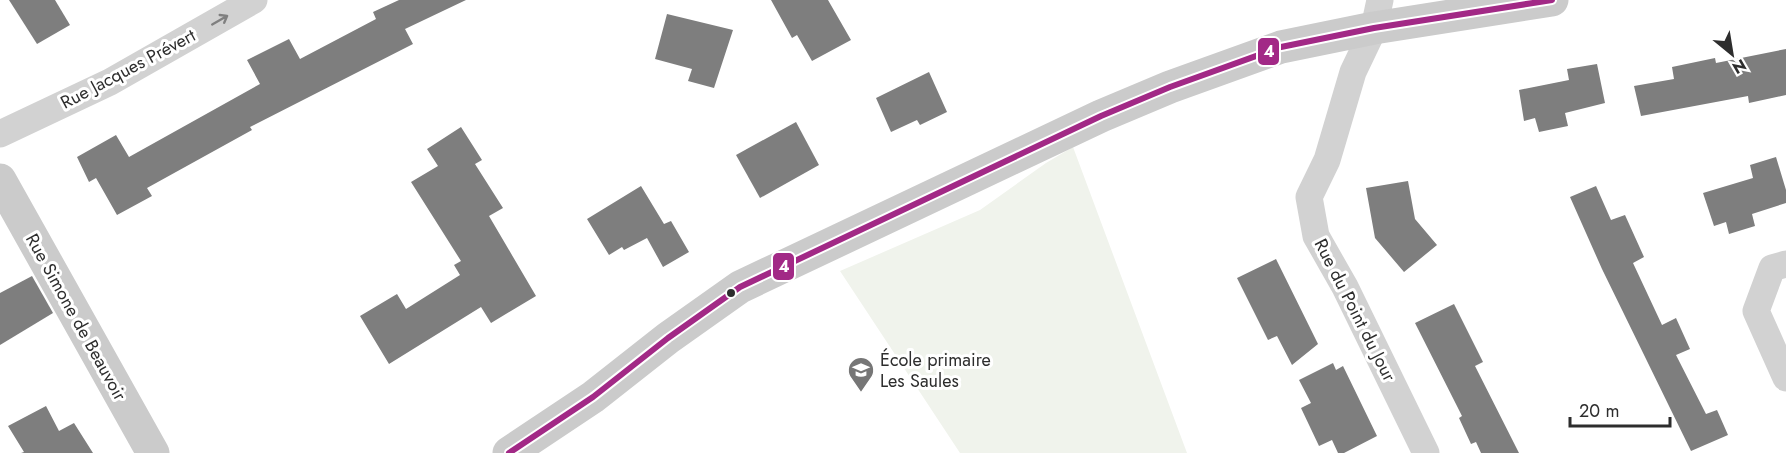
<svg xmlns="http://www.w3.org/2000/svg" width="1786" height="453" font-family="Jost,sans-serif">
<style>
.green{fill:#f0f3ec}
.building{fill:#7e7e7e}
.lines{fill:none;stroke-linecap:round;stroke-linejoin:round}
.street{stroke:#d2d2d2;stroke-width:27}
.secondary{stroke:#cbcbcb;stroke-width:33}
.bus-1-casing{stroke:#fff;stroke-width:10}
.bus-1{stroke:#a22986;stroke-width:6}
.oneway{stroke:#808080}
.bus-dot{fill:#2d2d2d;stroke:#fff;stroke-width:2}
.labels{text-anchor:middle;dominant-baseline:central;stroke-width:6;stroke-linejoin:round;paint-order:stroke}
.street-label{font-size:18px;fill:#2d2d2d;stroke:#fff}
.poi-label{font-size:18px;fill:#2d2d2d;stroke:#fff;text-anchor:start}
.line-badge{stroke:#fff;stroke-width:2}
.badge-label{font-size:16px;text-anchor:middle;font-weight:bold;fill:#fff}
</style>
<rect width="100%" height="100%" fill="#fff"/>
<polygon class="green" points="1073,147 1187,453 960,453 840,271 980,210 1046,163"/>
<g class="building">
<polygon points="9,0 55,0 70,25 37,44"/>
<polygon points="399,0 466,0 405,29 413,44 250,127 252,130 147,188 152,196 117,215 96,178 89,182 77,157 116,135 129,157 260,84 247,60 289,39 300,59 376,19 373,12"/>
<polygon points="771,0 828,0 851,40 812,61 797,35 792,38"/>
<polygon points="667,14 733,30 714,88 688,81 692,69 655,59"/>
<polygon points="1786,49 1786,95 1749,103 1748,96 1641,116 1634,86 1674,79 1672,67 1715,58 1716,63"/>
<polygon points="1597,64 1605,103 1565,113 1568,126 1539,132 1535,118 1524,121 1519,90 1569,80 1567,69"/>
<polygon points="929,72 947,112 920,125 917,120 891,132 876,98"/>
<polygon points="796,122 819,165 760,198 736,155"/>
<polygon points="461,127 482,160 475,164 503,208 489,216 536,296 491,323 481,307 389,364 360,316 397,294 406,309 460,275 454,265 461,261 411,182 438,166 427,149"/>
<polygon points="1776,157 1786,190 1786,203 1752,214 1755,226 1729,234 1726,222 1714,226 1703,193 1753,178 1750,165"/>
<polygon points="1408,181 1415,219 1437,245 1404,272 1375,238 1366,188"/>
<polygon points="641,186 664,224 671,221 689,252 663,267 647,238 624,250 622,247 609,255 587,219"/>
<polygon points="1596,186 1611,220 1625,215 1644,257 1633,263 1662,325 1676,318 1690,349 1676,355 1706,414 1717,410 1728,435 1691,451 1602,269 1570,197"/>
<polygon points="1276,259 1318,344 1292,365 1277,336 1268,340 1237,278"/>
<polygon points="32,276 53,313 0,345 0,293"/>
<polygon points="1454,304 1483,362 1475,366 1519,453 1481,453 1476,442 1471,444 1459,418 1462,416 1415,323"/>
<polygon points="1333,363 1336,370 1343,366 1377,436 1344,453 1338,453 1332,440 1319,446 1301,408 1311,403 1299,380"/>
<polygon points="46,406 59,431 74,423 93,453 21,453 24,452 8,426"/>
</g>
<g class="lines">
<g class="street">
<polyline points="1380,0 1374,28 1353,72 1327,160 1309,197 1316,236 1345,287 1426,453"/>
<polyline points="0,134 110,82 254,0"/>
<polyline points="1786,264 1772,268 1756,311 1786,378"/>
</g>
<g class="secondary">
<polyline points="0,180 153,453"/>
<polyline points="509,453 593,397 668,338 740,287 1101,116 1170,87 1281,47 1374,28 1552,0"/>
</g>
<g class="bus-1-casing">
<polyline id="bus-1" points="509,453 593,397 668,338 740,287 1101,116 1170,87 1281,47 1374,28 1552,0"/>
</g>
<use href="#bus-1" class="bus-1"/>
</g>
<defs><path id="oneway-shaft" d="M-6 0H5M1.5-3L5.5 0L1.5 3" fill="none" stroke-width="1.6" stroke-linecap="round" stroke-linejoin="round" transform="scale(1.5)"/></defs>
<use class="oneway" href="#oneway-shaft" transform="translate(220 20) rotate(-30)"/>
<defs>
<g id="school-pin" transform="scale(1.35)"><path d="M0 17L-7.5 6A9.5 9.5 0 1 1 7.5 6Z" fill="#767676" stroke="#fff"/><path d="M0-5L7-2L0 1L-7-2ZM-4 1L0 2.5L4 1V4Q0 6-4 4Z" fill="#fff"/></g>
</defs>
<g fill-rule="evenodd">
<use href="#school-pin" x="861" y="370"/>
</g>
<circle class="bus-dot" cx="731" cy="293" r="5"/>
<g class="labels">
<g class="street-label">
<text transform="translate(128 69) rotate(-28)">Rue Jacques Prévert</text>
<text transform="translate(1355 310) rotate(63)">Rue du Point du Jour</text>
<text transform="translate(76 317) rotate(61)">Rue Simone de Beauvoir</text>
</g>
<g class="poi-label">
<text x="880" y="360">École primaire<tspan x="880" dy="21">Les Saules</tspan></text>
</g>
</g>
<g class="line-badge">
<rect x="1257" y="37" width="23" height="29" rx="6" fill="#a22986"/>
<rect x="772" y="252" width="23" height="29" rx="6" fill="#a22986"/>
</g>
<g class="badge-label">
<text x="1269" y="57">4</text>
<text x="784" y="272">4</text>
</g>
<g transform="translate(1732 54) rotate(150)" stroke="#ffffff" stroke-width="4.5" paint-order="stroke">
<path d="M0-4.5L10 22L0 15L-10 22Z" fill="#2d2d2d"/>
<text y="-9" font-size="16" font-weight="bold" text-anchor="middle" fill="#2d2d2d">N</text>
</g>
<path d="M1570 417v9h100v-9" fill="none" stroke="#2d2d2d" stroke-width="3"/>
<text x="1579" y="417" font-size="18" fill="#2d2d2d" stroke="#ffffff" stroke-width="4.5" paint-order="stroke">20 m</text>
</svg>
